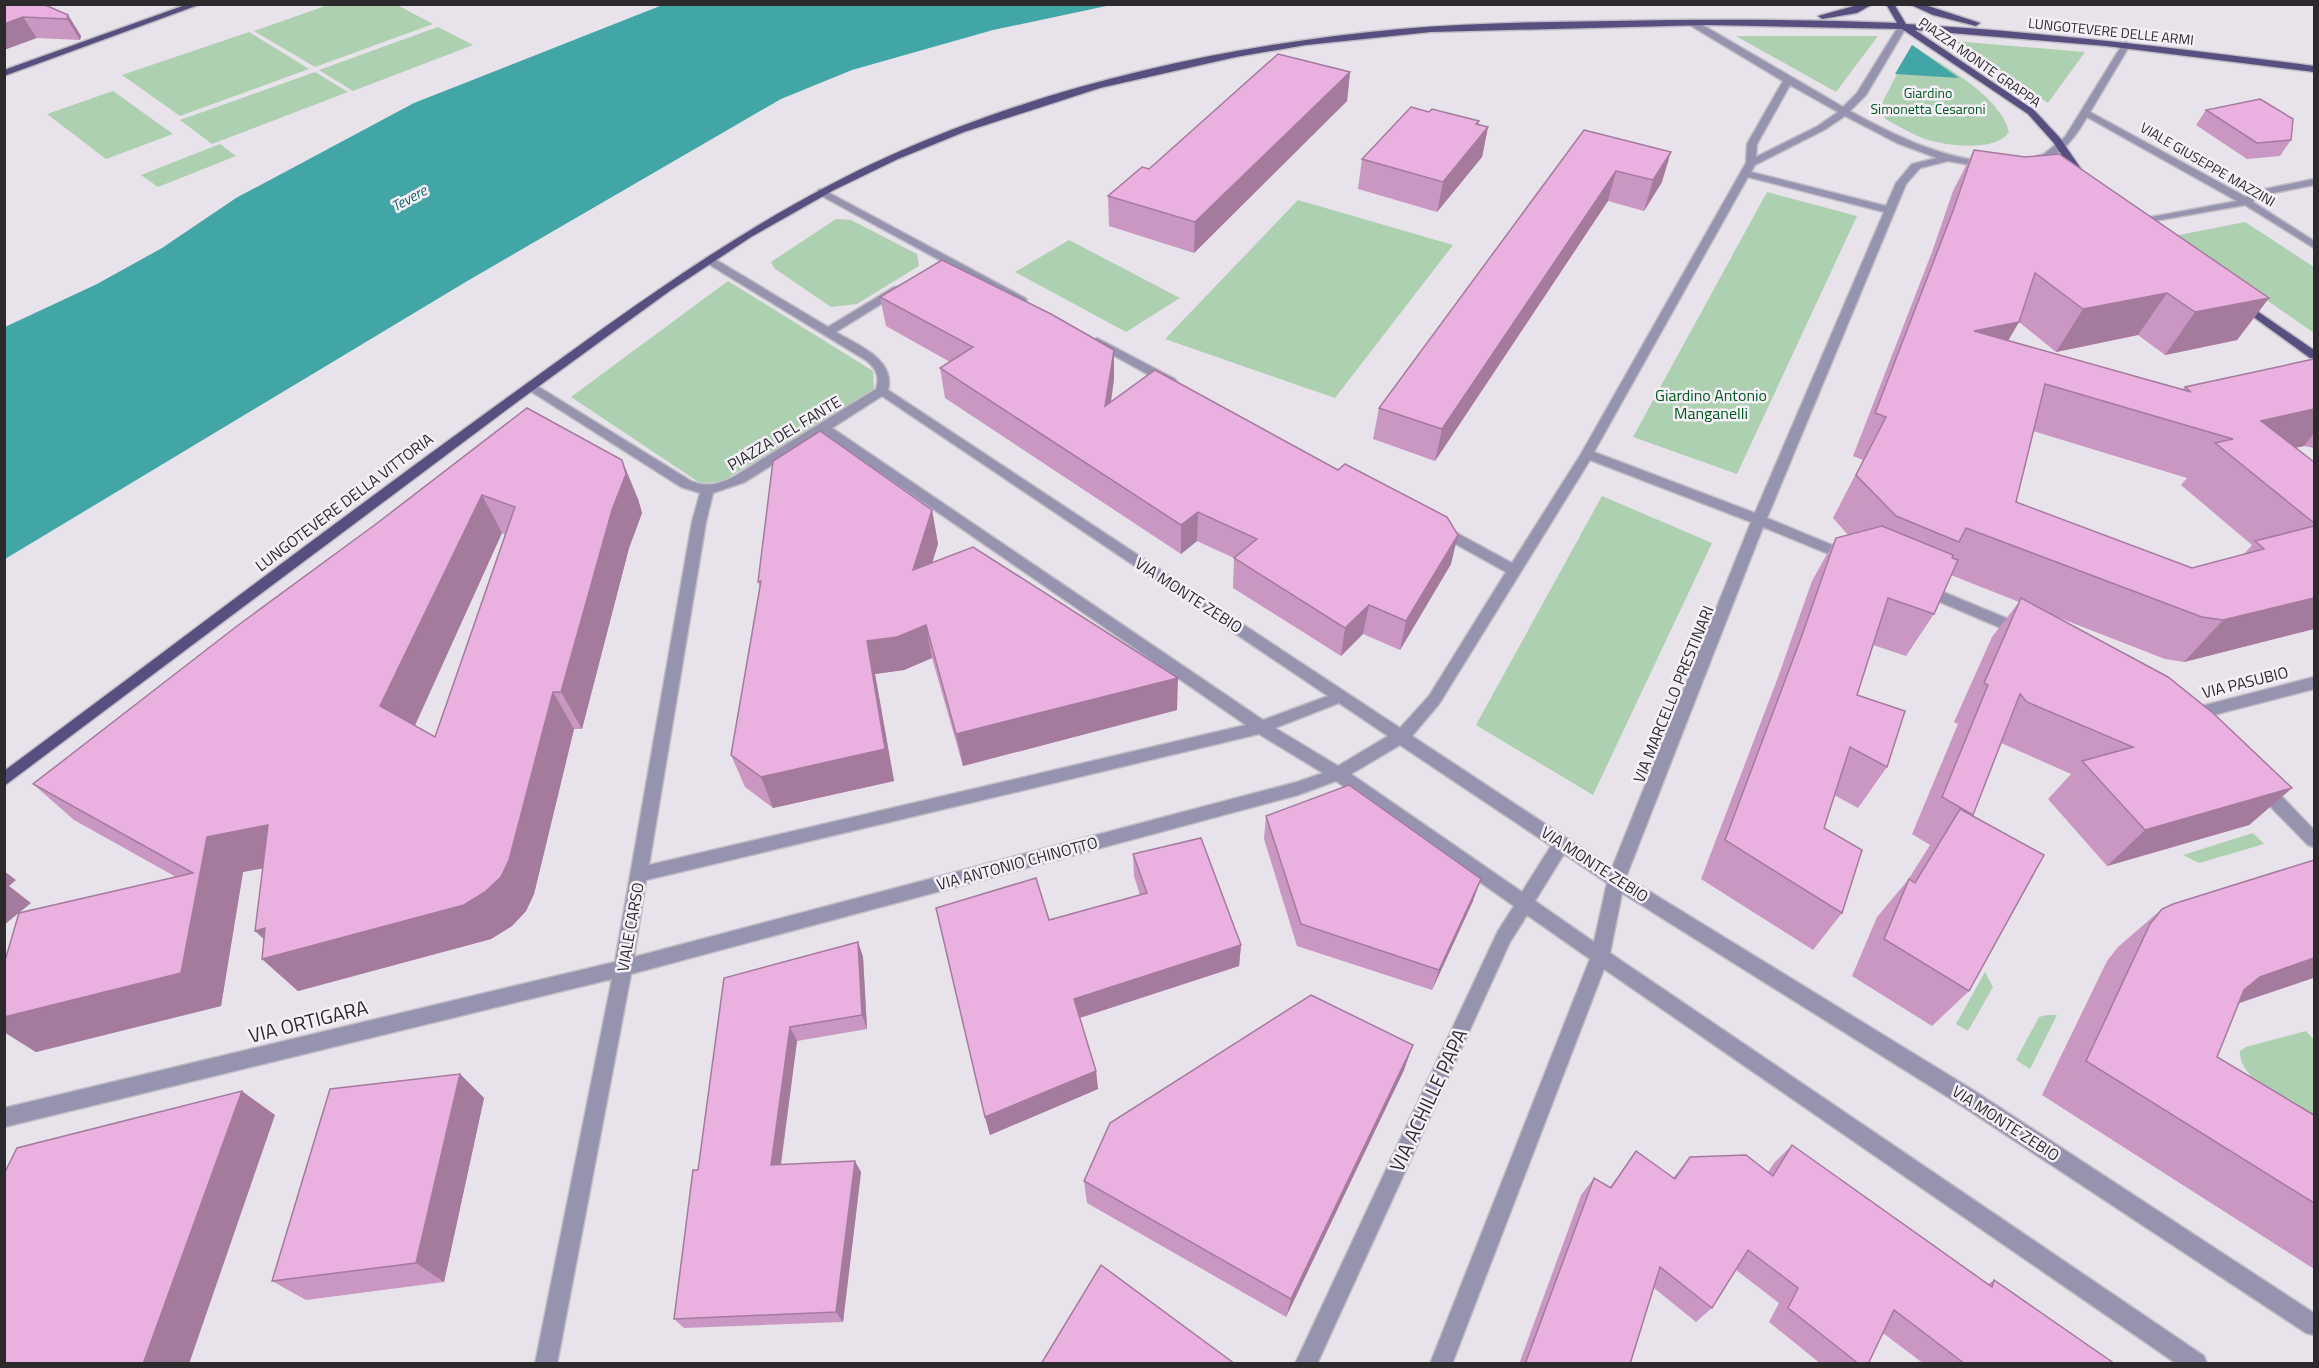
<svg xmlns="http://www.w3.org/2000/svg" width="2319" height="1368" font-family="'Titillium Web',sans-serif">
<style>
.green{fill:#add0b0}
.water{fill:#43a6a6}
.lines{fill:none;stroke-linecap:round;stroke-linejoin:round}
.minor-casing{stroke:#c2bdc5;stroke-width:3}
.major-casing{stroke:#c2bdc5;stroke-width:3}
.minor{fill:#9693af;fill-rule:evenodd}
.major{fill:#574f80;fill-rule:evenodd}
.wall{fill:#c997c1;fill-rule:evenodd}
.shaded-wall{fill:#a47b9d}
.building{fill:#eab0e0;stroke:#a47b9d;stroke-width:1.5;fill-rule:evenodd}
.labels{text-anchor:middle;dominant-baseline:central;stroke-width:5;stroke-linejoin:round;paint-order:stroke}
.far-street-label{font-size:14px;fill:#2c2a2d;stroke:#f5f0f8}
.far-park-label{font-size:14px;fill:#00591c;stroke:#f5f0f8}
.far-water-label{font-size:15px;font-style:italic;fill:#136464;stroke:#f5f0f8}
.park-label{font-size:16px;fill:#00591c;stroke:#f5f0f8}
.street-label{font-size:16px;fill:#2c2a2d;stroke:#f5f0f8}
.near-street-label{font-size:20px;fill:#2c2a2d;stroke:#f5f0f8}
</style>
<rect width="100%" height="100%" fill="#e8e2eb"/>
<g class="green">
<polygon points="331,4 397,5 433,24 315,67 254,31"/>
<polygon points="438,27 473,45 353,91 319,70"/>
<polygon points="249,32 309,69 180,116 122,75"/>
<polygon points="1736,36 1878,36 1836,92"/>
<polygon points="1954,41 2085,52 2048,103"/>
<path d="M1912,45C1943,66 2000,95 2009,132C1996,152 1949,146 1928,140C1913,135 1899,126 1885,119L1881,105Z"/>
<polygon points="315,72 348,92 212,144 180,120"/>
<polygon points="113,91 173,134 106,159 47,114"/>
<polygon points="220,144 236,156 158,187 141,175"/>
<polygon points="1767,192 1857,216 1737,474 1633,437"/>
<polygon points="1298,200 1453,245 1335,398 1165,339"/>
<polygon points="836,219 851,220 917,254 919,266 857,304 831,307 774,268 771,262"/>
<polygon points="2245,222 2314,267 2314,333 2174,236"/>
<polygon points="1069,240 1180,298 1126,332 1015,272"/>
<polygon points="728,281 873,371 874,390 721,482 700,483 571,397"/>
<polygon points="1602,496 1712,543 1593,795 1476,725"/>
<polygon points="2253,833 2264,844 2199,863 2183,855"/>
<polygon points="1985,972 1993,987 1968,1031 1956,1024"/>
<polygon points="2047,1015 2057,1015 2030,1069 2016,1060 2039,1017"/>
<path d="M2306,1031L2314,1040V1118C2293,1105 2238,1081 2240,1051L2246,1047Z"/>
</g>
<g class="water">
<polygon points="665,4 1111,5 993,30 852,70 781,99 469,280 5,559 5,327 97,284 162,248 236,198 414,103"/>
<polygon points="1912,45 1959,78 1895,74"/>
</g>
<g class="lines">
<g class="minor-casing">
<g id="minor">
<path d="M1688,20H1694L1843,107L1857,93L1900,24H1906L1907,26L1866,95L1850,111C1894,135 1938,157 1988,162L1993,165L1988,168L1948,161L1920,168L1906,184L1767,518L1851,553L1853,556L1846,561L1841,559L1763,527L1626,877L1973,1090L2314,1313V1335L2306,1333L1959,1104L1622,893L1610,953L2204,1356L2207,1364H2177L1604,969L1452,1364H1430L1590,959L1527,915L1510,942L1317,1364H1295L1498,931L1514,906L1336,781L1298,795L631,974L557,1364H535L612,979L4,1127V1108L615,962L692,522L700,493L681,487L524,387L530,383L534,384L691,481C707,488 720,484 735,476L876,389C880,376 876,369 867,361L705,262V258H713L828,327L894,287H902V291L836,332C857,345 896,359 888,390L1400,728L1429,696L1506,572L1434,532L1432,529L1439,524L1444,526L1512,563L1581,454L1746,163L1747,144L1783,81L1688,24ZM1790,85L1838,112L1818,126L1756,157L1757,144ZM1845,116L1897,143L1937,158L1912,164L1896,183L1886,206L1751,172L1755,165L1824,130ZM1748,177L1884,212L1755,513L1594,452ZM882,396L1328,696L1263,720L832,428ZM823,433L1246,725L649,865L706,522L713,493L745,482ZM1590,460L1751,522L1612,868L1412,736L1439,704ZM1339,703L1388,736L1338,766L1275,728ZM1259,734L1323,773L1297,782L634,957L646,880ZM1400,745L1551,846L1522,892L1351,774ZM1564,854L1607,883L1594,942L1535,901Z"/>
<path d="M2126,42L2130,45L2090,112L2246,197L2251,192L2314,179V185L2258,196L2253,202L2314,241V248L2245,205L2131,225V221L2135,220L2237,201L2087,117C2075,138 2054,167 2026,164V160L2044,154L2065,137L2122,45Z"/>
<polygon points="822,189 1025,298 1027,300 1021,303 1017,302 818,194 818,190"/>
<polygon points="1097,338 1175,379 1177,382 1175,385 1167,385 1093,344 1093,340"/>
<polygon points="1924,584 2025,626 2027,630 2025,634 2015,634 1919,593 1917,589"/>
<polygon points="2314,677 2314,689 2190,721 2185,719 2182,715 2185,711 2190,709"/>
<polygon points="2263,781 2269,783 2314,830 2314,847 2308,845 2257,793 2255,788 2257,783"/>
</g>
</g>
<g class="major-casing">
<g id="major">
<polygon points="188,4 201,4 4,76 4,70"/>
<polygon points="1861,4 1873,4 1857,13 1822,19 1818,16"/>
<path d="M1886,4H1894L1906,24C2043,32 2178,48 2314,66V72L2106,46L1915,30L2034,110L2060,138L2088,179L2083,182L2079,181L2053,142L2028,114L1902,29L1707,25L1431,32L1306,45L1236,57L1100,88L964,132L898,159L834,190L751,237L671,290L517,402L4,786V771C169,649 331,525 497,405C623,314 747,220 889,156C1049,84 1226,45 1400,29C1470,23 1541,22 1612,21C1707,19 1802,19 1897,23Z"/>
<polygon points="1909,4 1922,4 1980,23 1976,26 1933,15"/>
<polygon points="2241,300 2314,350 2314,358 2310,358 2237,305 2235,303"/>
</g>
</g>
<use href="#minor" class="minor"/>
<use href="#major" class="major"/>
</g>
<g class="wall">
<polygon points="4,4 68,15 81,36 80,40 37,38"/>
<polygon points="1350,72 1347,101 1194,253 1109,226 1108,196 1149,169"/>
<polygon points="2206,110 2291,140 2280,156 2247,159 2196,125"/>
<polygon points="1478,125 1488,127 1482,157 1437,212 1358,189 1362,159"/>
<polygon points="1584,130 1662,182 1644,211 1608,201 1435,461 1373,439 1379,408"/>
<path d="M1974,150L2269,298L2237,340L2165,355L2138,335L2056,352L2019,322L2008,341L2183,389L2185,387L2314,359V448L2304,446L2296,447L2314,462V629L2184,662L2165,659L2057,617L2292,788L2249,825L2107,866L2048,799L2071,774L2001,743L1972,816L1969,991L1932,1026L1852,976L1877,917L1908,880L1930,845L1912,834L1958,724L1954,722L1992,637L2019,602L1951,575L1934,614L1906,656L1873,645L1857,695L1887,767L1858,808L1834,795L1824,828L1842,913L1813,950L1701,879L1777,680L1812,581L1836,538L1848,535L1833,518L1863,460L1853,456L1932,252L1953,191ZM2033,431L2187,478L2181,485L2252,545L2244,554L2192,568L2016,502Z"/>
<polygon points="880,297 1114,350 1114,379 1111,402 1451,564 1400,650 1363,634 1341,656 1233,588 1234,558 1197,541 1181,554 945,398 940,368 950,362 886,326"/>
<path d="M527,408L638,499L642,513L629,548L582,729H574L534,894L526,911L512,926L491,939L298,991L262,959L264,939L263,868L243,872L221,1006L36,1052L4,1032V964L176,877L74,820L33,784L376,524ZM502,533L506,535L435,737L415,725Z"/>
<polygon points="932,510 938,544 932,562 1177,710 963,766 932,658 904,670 875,674 894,781 773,808 745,787 731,755 760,587 758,582"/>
<polygon points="1266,816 1473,901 1432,990 1297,946 1264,839"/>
<polygon points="1133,854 1241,945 1239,966 1080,1018 1096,1071 1098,1089 990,1135 985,1117 1049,920 1140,895 1134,876"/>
<polygon points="2314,860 2314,979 2313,978 2238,1003 2217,1057 2314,1115 2314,1269 2042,1095 2107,961 2118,947 2162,909"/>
<polygon points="858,942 863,957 867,1029 797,1041 781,1165 861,1172 843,1322 684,1328 674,1319 698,1170 724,978"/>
<polygon points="1404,1070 1286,1317 1087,1203 1084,1181"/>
<polygon points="460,1074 484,1098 444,1282 306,1300 272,1281"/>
<polygon points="1792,1145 1988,1284 1994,1280 2115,1364 1924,1364 1883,1333 1868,1364 1821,1364 1769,1322 1779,1303 1736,1270 1712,1308 1696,1322 1654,1288 1630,1364 1519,1364 1581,1195 1594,1178 1610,1187 1636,1151 1673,1178 1690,1157 1768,1172 1774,1163"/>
</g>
<g class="shaded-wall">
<polygon points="68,15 81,36 80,40 67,19"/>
<polygon points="23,17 37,38 4,50 4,24"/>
<polygon points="1350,72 1347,101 1194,253 1195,222"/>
<polygon points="1479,121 1474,144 1488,127 1482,157 1437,212 1443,182 1476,124"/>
<polygon points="1671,152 1662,182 1644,211 1653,180"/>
<polygon points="1616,171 1608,201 1435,461 1442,429"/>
<polygon points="2167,293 2138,335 2056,352 2083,309"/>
<polygon points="2269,298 2237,340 2165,355 2195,312"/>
<polygon points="2019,322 1994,364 1974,331"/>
<polygon points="1114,350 1114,379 1106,435 1105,406"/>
<polygon points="2314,409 2314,433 2304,446 2238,461 2261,421"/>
<polygon points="622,460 638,499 642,513 629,548 582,729 561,692"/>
<polygon points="482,495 502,533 407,743 380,706"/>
<polygon points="932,510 938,544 920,603 913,570"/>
<polygon points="1198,512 1197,541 1181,554 1181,525"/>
<polygon points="1458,535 1451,564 1400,650 1406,621"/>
<polygon points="2314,598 2314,629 2184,662 2223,620"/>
<polygon points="1369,605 1363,634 1341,656 1345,628"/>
<polygon points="926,625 932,658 904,670 875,674 894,781 773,808 761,777 867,641"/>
<polygon points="1178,678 1177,710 963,766 956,734"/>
<polygon points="553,692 574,729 534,894 526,911 512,926 491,939 298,991 262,959 280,954 255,931"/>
<polygon points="2292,788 2249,825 2107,866 2145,830"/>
<polygon points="268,825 302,861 243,872 221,1006 36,1052 4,1032 4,1017 181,973 207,837"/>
<polygon points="4,871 16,880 9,886 31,903 4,925"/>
<polygon points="1481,879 1473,901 1432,990 1439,970"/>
<polygon points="858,942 863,957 867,1029 862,1015"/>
<polygon points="1241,945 1239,966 1076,1019 1074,999"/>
<polygon points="2314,958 2314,976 2313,978 2210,1013 2260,977"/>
<polygon points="790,1027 797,1041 779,1177 771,1165"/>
<polygon points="1413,1045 1404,1070 1286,1317 1291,1299"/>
<polygon points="1096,1071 1098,1089 990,1135 985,1117"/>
<polygon points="460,1074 484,1098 444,1282 416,1263"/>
<polygon points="242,1091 275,1115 189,1364 143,1364"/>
<polygon points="855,1161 861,1172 843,1322 836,1312"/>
</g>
<g class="building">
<polygon points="4,4 43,4 68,15 67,19 23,17 4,24"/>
<polygon points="1278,54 1350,72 1195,222 1108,196 1142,167 1149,169"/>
<polygon points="2260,99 2293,119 2291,140 2257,143 2206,110"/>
<polygon points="1411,107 1429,112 1432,109 1479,121 1476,124 1488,127 1443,182 1362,159"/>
<polygon points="1584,130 1671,152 1653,180 1616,171 1442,429 1379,408"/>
<polygon points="1974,150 2025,157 2059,154 2269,298 2195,312 2167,293 2083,309 2035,273 2019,322 1974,331 2191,392 2185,387 2314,359 2314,409 2261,421 2314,462 2314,523 2215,443 2233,439 2045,384 2016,502 2192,568 2264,549 2255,541 2314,526 2314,598 2223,620 2202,617 1966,528 1959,542 1896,516 1856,475 1886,417 1875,413 1953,211"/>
<polygon points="942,260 1051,314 1114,350 1105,406 1155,370 1338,470 1345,464 1447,517 1458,535 1406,621 1369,605 1345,628 1234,558 1257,539 1198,512 1181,525 940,368 973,347 880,297"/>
<path d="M527,408L622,460L626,474L612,510L561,692H553L509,860L501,877L485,892L464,905L262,959L265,928L255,931L268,825L207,837L181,973L4,1017V964L19,913L193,873L33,784L237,626L376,524ZM482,495L515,507L435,737L380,706Z"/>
<polygon points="820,431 932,510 913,570 973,547 1178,678 956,734 926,625 897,637 867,641 885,749 761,777 731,755 761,581 758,582 773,461"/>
<polygon points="1882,526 1953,555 1952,558 1958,560 1934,614 1888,598 1857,695 1905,711 1887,767 1850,747 1824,828 1862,850 1842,913 1725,840 1801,638 1836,538"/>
<polygon points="2021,598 2168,677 2213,713 2292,788 2145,830 2082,761 2133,747 2027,702 2020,694 1973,815 1942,797 1988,685 1984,683"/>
<polygon points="1349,785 1481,879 1439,970 1301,924 1266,816"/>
<polygon points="1960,809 2044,855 1969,991 1884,939 1909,879 1915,883"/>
<polygon points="1201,838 1241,945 1074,999 1096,1071 985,1117 936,908 1036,878 1049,920 1147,893 1133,854"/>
<polygon points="2314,860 2314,958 2260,977 2244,990 2217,1057 2314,1115 2314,1203 2086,1061 2150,924 2162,909 2173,904"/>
<polygon points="858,942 862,1015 790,1027 771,1165 855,1161 836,1312 674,1319 693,1170 698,1170 724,978"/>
<polygon points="1311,995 1413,1045 1291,1299 1084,1181 1110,1123"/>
<polygon points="460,1074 416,1263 272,1281 330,1089"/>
<polygon points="242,1091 143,1364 4,1364 4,1174 17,1148"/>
<polygon points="1792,1145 1992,1287 1994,1280 2115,1364 1965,1364 1894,1310 1868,1364 1859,1364 1788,1308 1798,1288 1748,1250 1712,1308 1660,1267 1630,1364 1525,1364 1594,1178 1611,1188 1636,1151 1675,1179 1690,1157 1746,1155 1773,1176"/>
<polygon points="1101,1265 1235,1364 1041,1364"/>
</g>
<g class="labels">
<g class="far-street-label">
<text transform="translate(2111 31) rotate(6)">LUNGOTEVERE DELLE ARMI</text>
<text transform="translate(1980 62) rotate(35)">PIAZZA MONTE GRAPPA</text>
<text transform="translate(2208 164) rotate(30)">VIALE GIUSEPPE MAZZINI</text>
</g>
<g class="far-park-label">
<text x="1928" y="92">Giardino<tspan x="1928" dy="16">Simonetta Cesaroni</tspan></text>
</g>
<g class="far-water-label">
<text transform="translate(409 198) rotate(-29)">Tevere</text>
</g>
<g class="park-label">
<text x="1711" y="395">Giardino Antonio<tspan x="1711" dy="18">Manganelli</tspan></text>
</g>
<g class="street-label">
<text transform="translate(784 433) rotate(-31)">PIAZZA DEL FANTE</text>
<text transform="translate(344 502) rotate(-37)">LUNGOTEVERE DELLA VITTORIA</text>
<text transform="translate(1189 595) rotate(33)">VIA MONTE ZEBIO</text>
<text transform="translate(2245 682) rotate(-14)">VIA PASUBIO</text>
<text transform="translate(1673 694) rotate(-68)">VIA MARCELLO PRESTINARI</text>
<text transform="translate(1017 863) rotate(-15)">VIA ANTONIO CHINOTTO</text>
<text transform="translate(1595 864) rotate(33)">VIA MONTE ZEBIO</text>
<text transform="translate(630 927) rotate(-80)">VIALE CARSO</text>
<text transform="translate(2006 1123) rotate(33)">VIA MONTE ZEBIO</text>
</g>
<g class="near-street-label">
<text transform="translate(308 1021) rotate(-14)">VIA ORTIGARA</text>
<text transform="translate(1428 1100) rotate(-65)">VIA ACHILLE PAPA</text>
</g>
</g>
<rect width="2319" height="1368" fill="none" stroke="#2c2a2d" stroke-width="12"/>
</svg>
